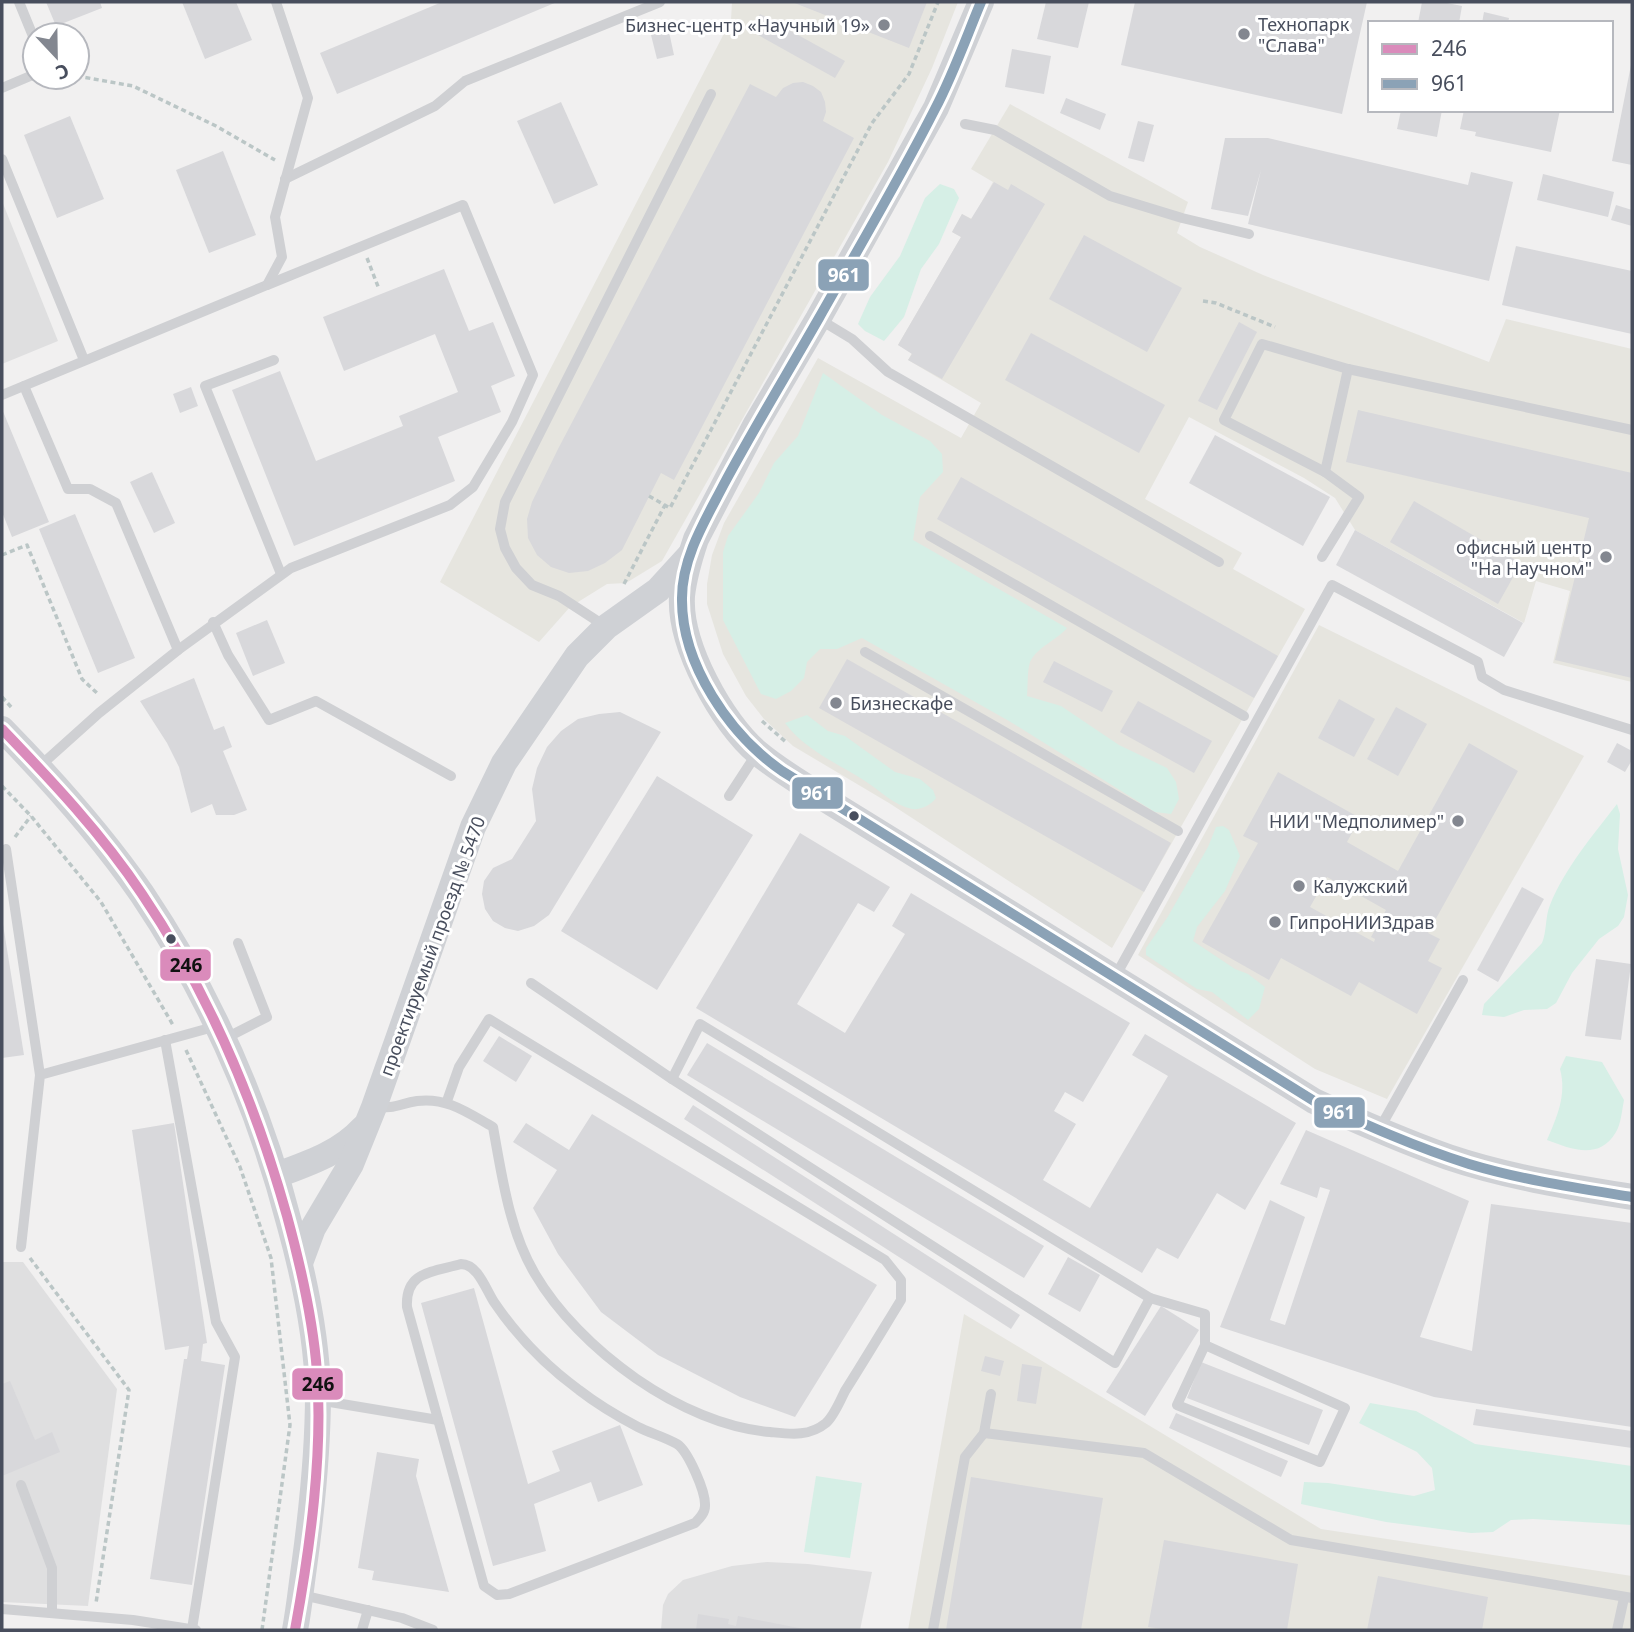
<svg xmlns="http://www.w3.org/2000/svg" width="1634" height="1632" font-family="'Noto Sans',sans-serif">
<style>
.commercial{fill:#e6e5df}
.education{fill:#dfdfe0}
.green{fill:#d6efe6}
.building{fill:#d8d8db;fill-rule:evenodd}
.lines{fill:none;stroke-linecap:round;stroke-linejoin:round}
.path{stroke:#bbc6c6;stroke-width:3.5;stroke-dasharray:5 3.5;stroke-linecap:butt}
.lane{stroke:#cfd0d3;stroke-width:10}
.secondary{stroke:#cfd1d5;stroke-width:26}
.bus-1-casing{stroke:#fff;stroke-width:16}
.bus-2-casing{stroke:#fff;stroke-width:16}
.bus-1{stroke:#da8bbb;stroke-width:10}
.bus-2{stroke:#8ba2b6;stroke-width:10}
.poi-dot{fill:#838790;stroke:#fff;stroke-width:2.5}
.bus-dot{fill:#484e5d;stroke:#fff;stroke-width:2.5}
.labels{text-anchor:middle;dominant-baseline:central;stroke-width:6;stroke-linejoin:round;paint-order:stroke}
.poi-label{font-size:18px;fill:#484e5d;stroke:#fff;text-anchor:start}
.street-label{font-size:18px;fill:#484e5d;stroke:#fff}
.line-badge{stroke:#fff;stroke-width:2.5}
.badge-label{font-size:19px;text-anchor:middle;font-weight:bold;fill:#fff}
.pale-badge-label{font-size:19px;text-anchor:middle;font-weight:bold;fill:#111}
</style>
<rect width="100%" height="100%" fill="#f1f0f0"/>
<g class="commercial">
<polygon points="732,2 958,2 932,68 888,162 662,561 626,583 607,584 570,607 539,642 440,582 731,20"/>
<polygon points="1010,104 1188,202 1177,233 1200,247 1263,275 1489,362 1506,319 1632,349 1632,682 1553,663 1570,591 1536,581 1524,623 1355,530 1335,498 1304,478 1189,417 1145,499 1242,553 1233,569 1305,609 1112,948 889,803 793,746 764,719 746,696 723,654 707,604 707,584 712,555 724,523 818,358 961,438 981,403 908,360 912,353 898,345 961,237 952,232 962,214 972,219 993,182 971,169"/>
<polygon points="1319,625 1584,756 1387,1099 1315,1069 1138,955"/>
<polygon points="964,1314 1321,1529 1632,1576 1632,1630 908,1630"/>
</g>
<g class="education">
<polygon points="2,201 58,341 2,364"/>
<polygon points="2,1262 23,1262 117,1389 88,1606 2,1602"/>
<polygon points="767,1562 808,1564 872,1572 860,1630 661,1630 663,1605 668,1594 683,1580 732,1566"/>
</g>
<g class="green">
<polygon points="940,184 954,189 959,198 939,244 921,269 904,317 884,341 865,331 858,324 870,297 900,256 925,198"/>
<path d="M823,373L882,415L930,441L942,454L943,472L920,497L913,540L1067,628C1057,640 1037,647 1030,662C1027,671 1028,687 1027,696L1061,706L1119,745L1167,768L1176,782L1179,799L1171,814L1155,812L1009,721L862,638L837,649H820L807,662L804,678L791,691L776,699L761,694L723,620V552L728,536L759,493L774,463L798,436Z"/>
<path d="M807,715L828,731L845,736L895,772L920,779L933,790L936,798C931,805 921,810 912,809C893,805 881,791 865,781C837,763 805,750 785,723Z"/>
<path d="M1617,804L1620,814L1618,849L1628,895L1624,917L1618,926L1599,939L1572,973L1556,1003L1547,1009L1524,1010L1504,1017L1482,1015L1484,1004L1542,943C1547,931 1545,917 1550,905C1565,868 1593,835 1617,804Z"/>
<polygon points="1223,826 1229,830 1240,856 1225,891 1197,927 1193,941 1235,969 1248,974 1265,987 1259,1009 1248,1020 1212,992 1197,989 1146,955 1146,948 1167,918 1208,847 1216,827"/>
<path d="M1566,1056L1602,1062L1624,1100C1622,1110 1621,1124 1616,1132C1599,1161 1571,1149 1547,1140C1557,1117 1567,1095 1560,1069Z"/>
<polygon points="1370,1403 1416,1411 1475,1444 1632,1466 1632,1525 1533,1519 1511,1520 1493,1532 1471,1533 1386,1522 1301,1504 1304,1482 1328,1483 1414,1496 1435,1490 1432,1468 1417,1452 1359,1423"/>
<polygon points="816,1476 862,1483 850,1558 804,1552"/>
</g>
<g class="building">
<polygon points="46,2 100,2 102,8 56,26"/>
<polygon points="182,2 236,2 252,40 205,59"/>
<polygon points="442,2 557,2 337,94 320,53"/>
<polygon points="792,2 927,2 909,48"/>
<polygon points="1046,2 1089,2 1078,48 1037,39"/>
<polygon points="1135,2 1367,2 1342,114 1121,65"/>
<polygon points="1422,2 1442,2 1462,6 1459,23 1418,23"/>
<polygon points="1484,12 1509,18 1508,23 1482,23"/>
<polygon points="760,14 845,61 835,78 751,31"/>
<polygon points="668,27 674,55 657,59 650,31"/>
<polygon points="1012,49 1051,56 1044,94 1005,87"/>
<polygon points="1631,65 1632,65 1632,165 1612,161"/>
<polygon points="803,82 813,86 821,92 825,102 826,112 823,121 854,138 674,480 661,473 622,550 605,563 588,571 569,573 551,567 537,555 528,538 527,519 532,502 558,449 750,84 776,97 783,88 793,83"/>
<polygon points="1066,98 1106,114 1100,130 1060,113"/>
<polygon points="561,102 598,185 554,204 517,121"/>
<polygon points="1401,110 1442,110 1437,137 1397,129"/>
<polygon points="1464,110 1560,110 1551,152 1475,136 1476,132 1460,129"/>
<polygon points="70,116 104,199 57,218 24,135"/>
<polygon points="1138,121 1154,125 1144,162 1128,158"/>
<polygon points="1225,138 1268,138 1468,185 1471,172 1513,182 1489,281 1248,224 1261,170 1248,216 1211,209"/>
<polygon points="223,151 256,235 209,253 176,170"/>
<polygon points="1543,174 1614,192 1608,217 1537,200"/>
<polygon points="994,182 1008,190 1011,184 1045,204 942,379 908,360 912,354 898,345 961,237 952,232 962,214 971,219"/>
<polygon points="1616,205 1632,210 1632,226 1611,220"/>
<polygon points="1084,235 1182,288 1147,352 1049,299"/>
<polygon points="1516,246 1632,271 1632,334 1502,305"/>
<polygon points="444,269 469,331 493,322 515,376 491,386 501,412 438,437 455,481 294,546 232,390 280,371 316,461 403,426 399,416 458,392 435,334 344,371 323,317"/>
<polygon points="1239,322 1257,332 1217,410 1198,401"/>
<polygon points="1031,333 1165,405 1139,453 1005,380"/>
<polygon points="191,387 198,406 180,413 173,394"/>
<polygon points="2,409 49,522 12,537 2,512"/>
<polygon points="1358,410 1632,473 1632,678 1555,660 1589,518 1346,462"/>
<polygon points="1215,435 1330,497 1303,546 1189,483"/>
<polygon points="152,472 175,523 154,533 130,482"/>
<polygon points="961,477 1278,656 1254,698 937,519"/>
<polygon points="1414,501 1521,563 1498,604 1390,542"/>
<polygon points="75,514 135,658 98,673 39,529"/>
<polygon points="1355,530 1523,623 1504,657 1336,565"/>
<polygon points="267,620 285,663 253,676 236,633"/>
<polygon points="847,659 1171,843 1144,892 819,708"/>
<polygon points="1054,661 1113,691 1102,712 1043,682"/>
<polygon points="194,678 214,730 224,726 232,747 223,751 247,810 234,815 216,815 212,804 191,813 179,767 167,743 140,701"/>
<polygon points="1339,699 1375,719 1354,757 1318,738"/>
<polygon points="1138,701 1212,741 1194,773 1120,732"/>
<polygon points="1396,707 1427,724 1398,776 1367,759"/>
<polygon points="620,712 661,732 549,915 534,926 518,931 505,928 493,921 485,909 482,894 484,881 493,868 512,859 536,821 532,789 537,768 547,747 561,731 578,719 599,714"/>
<path d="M1469,743L1518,771L1428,933L1440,939L1428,961L1442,968L1417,1014L1359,982L1351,996L1281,958L1269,980L1202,942L1258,843L1243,836L1278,772L1360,818L1347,842L1398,871ZM1327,877L1386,910L1371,937L1375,939L1374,942L1310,907Z"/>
<polygon points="1617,743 1632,751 1632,760 1625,772 1607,762"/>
<polygon points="657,776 753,835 657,990 561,931"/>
<polygon points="800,833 890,887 874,912 858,903 797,1004 845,1033 905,934 892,926 911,893 1130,1023 1083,1102 1065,1092 1054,1111 1076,1124 1043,1180 1090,1208 1168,1076 1132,1055 1145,1034 1296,1123 1245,1210 1217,1193 1178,1259 1157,1248 1142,1273 696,1008"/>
<polygon points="1522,887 1544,899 1498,982 1477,970"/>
<polygon points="2,918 24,1055 2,1058"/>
<polygon points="1596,959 1631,964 1621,1040 1585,1036"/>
<polygon points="499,1036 532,1056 516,1082 483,1061"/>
<polygon points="707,1043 1044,1246 1024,1278 687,1075"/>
<polygon points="693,1105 1020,1315 1011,1329 684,1119"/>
<polygon points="592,1114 877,1285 795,1417 740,1397 658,1355 601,1312 558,1254 533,1208 557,1170 513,1142 526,1123 569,1150"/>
<polygon points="174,1123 207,1343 203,1344 201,1361 225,1365 192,1585 150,1579 184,1359 187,1359 189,1346 165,1350 132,1130"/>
<polygon points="1306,1130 1469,1201 1420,1337 1472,1351 1491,1204 1632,1223 1632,1427 1434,1397 1220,1327 1270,1200 1305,1217 1270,1320 1285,1325 1330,1190 1320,1187 1317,1198 1280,1184"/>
<polygon points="1068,1257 1100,1275 1080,1312 1048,1294"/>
<polygon points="474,1288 528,1484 560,1471 552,1451 620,1425 643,1485 598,1502 591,1482 534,1504 546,1551 493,1566 421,1303"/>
<polygon points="1161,1306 1199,1330 1145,1416 1106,1392"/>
<polygon points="985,1356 1004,1361 1000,1376 981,1371"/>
<polygon points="1201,1362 1323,1410 1309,1445 1187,1398"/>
<polygon points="1022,1364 1042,1367 1036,1404 1017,1401"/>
<polygon points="10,1381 35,1440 52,1432 60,1452 2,1476 2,1384"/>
<polygon points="1476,1409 1632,1431 1632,1448 1473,1425"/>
<polygon points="1176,1413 1288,1461 1281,1477 1169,1428"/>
<polygon points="377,1452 419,1459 416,1476 449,1592 372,1580 374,1571 358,1568"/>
<polygon points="971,1477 1103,1498 1081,1630 946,1630"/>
<polygon points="1164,1540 1298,1564 1287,1630 1170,1630 1148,1627"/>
<polygon points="1378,1576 1488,1597 1482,1630 1367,1630"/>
<polygon points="698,1614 729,1619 728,1624 736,1626 738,1616 809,1630 696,1630"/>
</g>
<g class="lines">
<g class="path">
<polyline points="77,76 133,86 216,126 275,160"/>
<polyline points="367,258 379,289"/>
<polyline points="1203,301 1216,303 1275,327"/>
<polyline points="649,496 670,508 872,123 909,74 938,2"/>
<polyline points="2,555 27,545 82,679 98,694"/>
<polyline points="624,584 665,505"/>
<polyline points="2,697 12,708"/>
<polyline points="762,721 787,743"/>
<polyline points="2,786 31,816 101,902 173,1025"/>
<polyline points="15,837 31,816"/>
<polyline points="186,1050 240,1167 271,1258 290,1425 262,1630"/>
<polyline points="30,1258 129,1390 96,1603"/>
</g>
<g class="lane">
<polyline points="19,2 35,41"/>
<polyline points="2,88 35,74"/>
<polyline points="965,124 995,130 1110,196 1182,218 1249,234"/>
<polyline points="2,159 84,360"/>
<polyline points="285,179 435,106 465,81 660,2"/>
<polyline points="819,319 852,339 888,372 1219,562"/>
<polyline points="274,360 205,386 281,574"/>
<polyline points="24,386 68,489 90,489 116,503 178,650 99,713 40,766"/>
<polyline points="2,395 267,285 282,257 275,217 308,98 276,2"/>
<polyline points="1325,472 1224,420 1262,344 1348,369 1632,430"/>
<polyline points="930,536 1244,716"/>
<polyline points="1322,557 1359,497 1325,472 1348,369"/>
<polyline points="213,622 228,655 269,720 316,701 451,776"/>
<polyline points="605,626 559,596 532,585 516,568 505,548 500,529 505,502 711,94"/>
<polyline points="178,650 291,568 450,505 473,487 512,422 533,375 463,205 267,285"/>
<polyline points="865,652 1178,831"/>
<polyline points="729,796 757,753"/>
<polyline points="6,849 40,1075"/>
<polyline points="1115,977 1332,585 1478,662 1482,677 1504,690 1632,730"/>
<polyline points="531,983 672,1079 1115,1363 1150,1298"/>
<polyline points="224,1039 267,1017 238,943"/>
<polyline points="165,1040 216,1322 235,1357 192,1629"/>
<polyline points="672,1079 700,1024 1150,1298 1205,1314 1205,1345 1177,1405 1320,1462 1345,1408 1205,1345"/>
<path d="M374,1107C394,1109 399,1104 417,1101C447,1097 468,1113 493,1127C502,1176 509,1230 535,1274C579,1349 682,1425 770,1432C790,1434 809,1437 826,1423C834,1416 840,1401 845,1391C864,1361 882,1331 901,1300V1280L885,1260L489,1019L459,1067L447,1101"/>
<polyline points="1380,1128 1463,980"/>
<polyline points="21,1247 40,1075 217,1026"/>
<path d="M461,1264C478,1264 486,1290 494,1302C517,1336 546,1366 579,1390C597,1404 617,1416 638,1427C650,1433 665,1437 677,1444C688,1451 706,1492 705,1506C705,1513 700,1518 695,1523L509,1594L497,1595L484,1586L407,1307C405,1271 433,1272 461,1264Z"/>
<polyline points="318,1400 438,1420"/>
<polyline points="984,1433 1144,1453 1291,1540 1632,1598"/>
<polyline points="21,1485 52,1568 52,1613"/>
<polyline points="302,1595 402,1618 433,1630"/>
<polyline points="2,1609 133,1620 196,1630"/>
<polyline points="362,1630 368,1610"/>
<polyline points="933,1630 965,1457 984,1433 991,1394"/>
<polyline points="1617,1630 1624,1598"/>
</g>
<g class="secondary">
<path d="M981,2L936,108L818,319L756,424L696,539C690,557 684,577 682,596C679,645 722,723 758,753C778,770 803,784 825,799L1314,1101C1357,1121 1403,1141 1448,1157C1507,1177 1571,1187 1632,1197"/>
<path d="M2,729C52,780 101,835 142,894C210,995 260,1109 290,1226C304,1277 317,1340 318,1393C318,1452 312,1509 304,1567C301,1588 299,1609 295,1630"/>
<path d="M277,1175C309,1163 340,1153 363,1128"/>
<polyline points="300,1263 313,1228 351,1164 374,1107 473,827 504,763 577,656 606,627 658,590 690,555"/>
</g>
<g class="bus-1-casing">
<path id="bus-1" d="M2,729C52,781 102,834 142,894C209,993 255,1102 287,1216C301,1267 313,1319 317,1372C323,1455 310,1548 295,1630"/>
</g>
<g class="bus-2-casing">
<path id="bus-2" d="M981,2C966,38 953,75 935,109C899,180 858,249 819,318C787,374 754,428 724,484C706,519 682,557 682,598C681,664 730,735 782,771L1314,1101C1364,1124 1415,1147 1469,1164C1522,1180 1577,1188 1632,1197"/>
</g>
<use href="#bus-1" class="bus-1"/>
<use href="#bus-2" class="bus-2"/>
</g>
<g class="poi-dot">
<circle cx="884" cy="25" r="7"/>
<circle cx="1244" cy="34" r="7"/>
<circle cx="1606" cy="557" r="7"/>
<circle cx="836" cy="703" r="7"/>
<circle cx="1458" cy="821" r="7"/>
<circle cx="1299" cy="886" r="7"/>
<circle cx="1275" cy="922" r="7"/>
</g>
<g class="bus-dot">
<circle cx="854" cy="816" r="6"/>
<circle cx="171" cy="939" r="6"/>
</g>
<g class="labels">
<g class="poi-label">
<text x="1258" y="24">Технопарк<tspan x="1258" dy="21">"Слава"</tspan></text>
<text x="870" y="25" text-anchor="end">Бизнес-центр «Научный 19»</text>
<text x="1592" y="547" text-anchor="end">офисный центр<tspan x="1592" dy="21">"На Научном"</tspan></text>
<text x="850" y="703">Бизнескафе</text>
<text x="1444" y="821" text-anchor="end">НИИ "Медполимер"</text>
<text x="1313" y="886">Калужский</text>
<text x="1289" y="922">ГипроНИИЗдрав</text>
</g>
<g class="street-label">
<text transform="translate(432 946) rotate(-70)">проектируемый проезд № 5470</text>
</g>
</g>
<g class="line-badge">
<rect x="817" y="258" width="53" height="34" rx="7" fill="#8ba2b6"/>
<rect x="791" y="776" width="53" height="34" rx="7" fill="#8ba2b6"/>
<rect x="159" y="948" width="53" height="34" rx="7" fill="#da8bbb"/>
<rect x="1313" y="1096" width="53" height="33" rx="7" fill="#8ba2b6"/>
<rect x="291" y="1367" width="53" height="34" rx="7" fill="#da8bbb"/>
</g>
<g class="badge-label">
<text x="844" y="282">961</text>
<text x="817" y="800">961</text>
<text x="1339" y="1119">961</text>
</g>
<g class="pale-badge-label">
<text x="186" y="972">246</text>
<text x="318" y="1391">246</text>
</g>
<rect width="1634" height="1632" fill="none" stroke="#484e5d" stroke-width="7"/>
<rect x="1368" y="21" width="245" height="91" fill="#ffffff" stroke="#b6b8be" stroke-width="2"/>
<rect x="1382" y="44" width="35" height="10" fill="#da8bbb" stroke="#b6b8be" stroke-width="2"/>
<text x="1431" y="56" font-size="21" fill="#484e5d">246</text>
<rect x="1382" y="79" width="35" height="10" fill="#8ba2b6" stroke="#b6b8be" stroke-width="2"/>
<text x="1431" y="91" font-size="21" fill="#484e5d">961</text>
<g transform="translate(56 56) rotate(158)"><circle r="33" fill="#ffffff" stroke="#b6b8be" stroke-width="2"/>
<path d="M0-5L12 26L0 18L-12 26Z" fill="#838790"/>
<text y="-10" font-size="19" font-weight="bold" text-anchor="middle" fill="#484e5d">С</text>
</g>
</svg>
